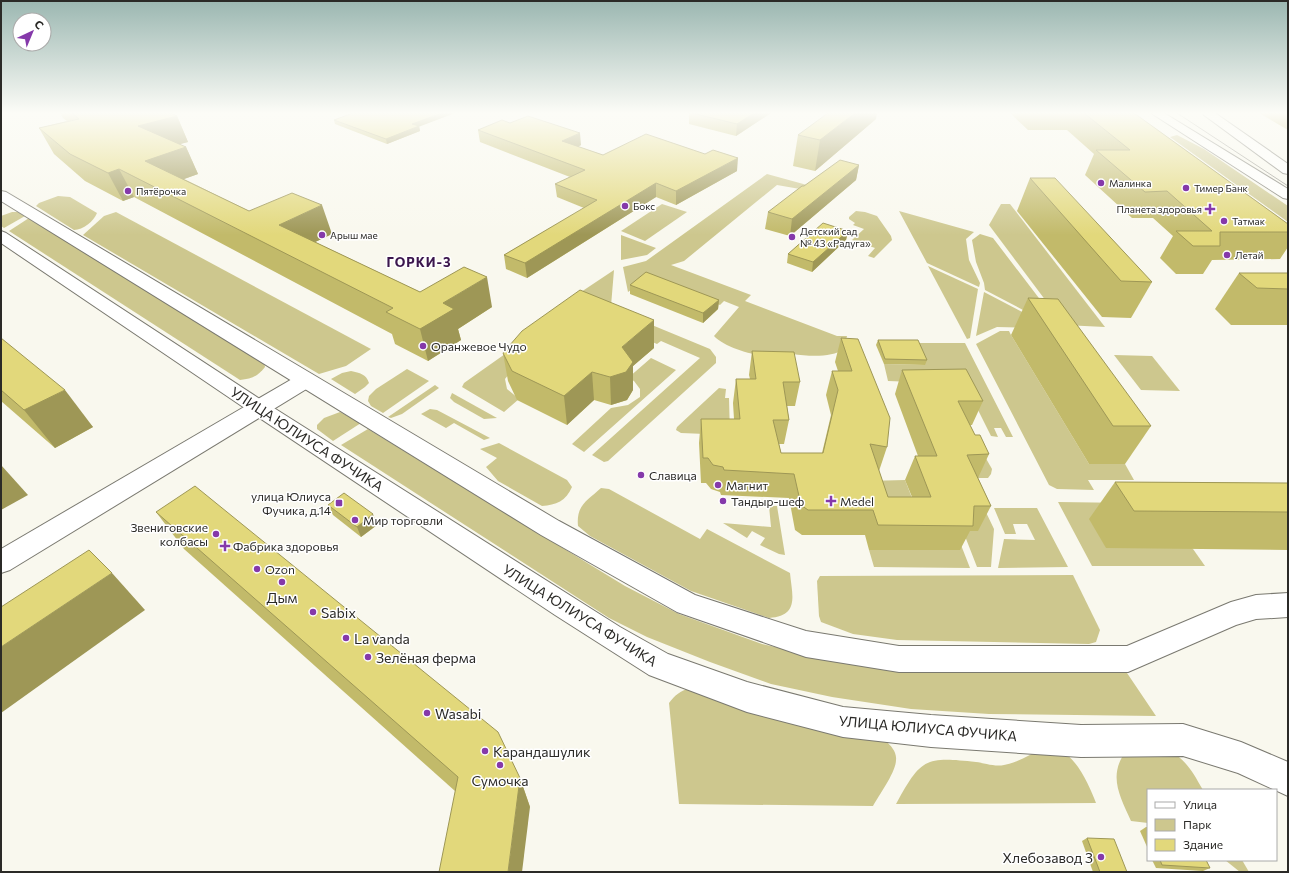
<svg xmlns="http://www.w3.org/2000/svg" width="1289" height="873" font-family="Commissioner,sans-serif">
<style>
.green{fill:#cdc78e}
.lines{fill:none;stroke-linecap:round;stroke-linejoin:round}
.minor-casing{stroke:#7a7970;stroke-width:2}
.major-casing{stroke:#7a7970;stroke-width:2}
.minor{fill:#fff;fill-rule:evenodd}
.major{fill:#fff;fill-rule:evenodd}
.tram{stroke:#94938c;stroke-width:1}
.wall{fill:#c2ba6a}
.shaded-wall{fill:#9e9756}
.building{fill:#e2d87b;stroke:#9e9756}
.poi-dot{fill:#8539aa;stroke:#fff;stroke-width:1.5}
.labels{text-anchor:middle;dominant-baseline:central;stroke-width:3;stroke-linejoin:round;paint-order:stroke}
.far-poi-label{font-size:10px;fill:#2b2a27;stroke:#fff;text-anchor:start}
.poi-label{font-size:12px;fill:#2b2a27;stroke:#fff;text-anchor:start}
.far-district-label{font-size:13px;font-weight:bold;letter-spacing:1px;fill:#3c174e;stroke:#fff}
.near-street-label{font-size:14px;fill:#2b2a27;stroke:#fff}
.near-poi-label{font-size:14px;fill:#2b2a27;stroke:#fff;text-anchor:start}
</style>
<rect width="100%" height="100%" fill="#f9f8ee"/>
<g class="green">
<polygon points="1177,135 1204,149 1288,206 1288,222 1170,137"/>
<path d="M767,174L807,185L800,189L777,185L684,261L671,265L751,295L745,301L837,336H847L844,349C827,361 792,354 772,351L766,356C752,355 724,347 714,336L739,307L724,301L720,305L648,278L628,292L623,267L646,261Z"/>
<path d="M58,196L70,197L97,213C94,221 83,230 74,230L36,206L39,203Z"/>
<polygon points="662,204 687,212 645,241 621,231"/>
<polygon points="1001,204 1010,204 1105,327 1064,325 989,225"/>
<polygon points="856,211 865,212 877,216 891,236 892,240 874,258 868,256 875,248 852,240 864,229 853,225 855,223 849,219 849,217"/>
<polygon points="899,211 974,232 966,239 969,260 980,283 979,287 927,263"/>
<polygon points="12,212 18,212 25,216 4,228 1,226 1,216"/>
<polygon points="116,212 371,349 346,366 319,374 83,235 104,216"/>
<path d="M29,218L264,362L265,367C258,376 252,379 240,380L9,231Z"/>
<polygon points="980,234 993,238 1061,327 1023,310 985,290 984,283 976,262 972,240"/>
<polygon points="621,235 656,248 647,255 621,260"/>
<polygon points="928,266 978,289 970,338 967,339"/>
<polygon points="614,270 611,306 618,311 710,349 716,357 716,363 608,461 604,462 592,455 700,358 661,341 657,344 585,313 518,363 505,379 507,389 519,399 504,412 462,387 464,383 563,313 566,302"/>
<polygon points="984,292 1053,328 997,327 976,336"/>
<polygon points="1000,331 1009,331 1011,335 1089,464 1125,464 1134,480 1088,480 1094,490 1057,489 1049,485 976,344"/>
<polygon points="917,343 965,343 1013,437 1006,437 1001,428 994,428 998,437 991,436 965,384 888,381 884,364 925,365"/>
<polygon points="1114,355 1152,356 1180,391 1141,390"/>
<polygon points="651,358 676,370 584,452 572,444 611,408 628,405 640,397 640,389 634,381 628,378"/>
<polygon points="407,369 429,381 383,413 371,406 368,401 369,396 376,389"/>
<path d="M351,371C360,373 366,374 369,383L365,387L355,394L331,379L342,373Z"/>
<polygon points="435,385 439,388 402,414 391,418 388,417"/>
<polygon points="719,388 726,389 725,398 729,398 730,435 681,433 676,430 677,427"/>
<polygon points="452,393 497,418 484,419 454,402 450,398"/>
<polygon points="430,409 437,410 490,438 484,440 454,423 446,428 421,414"/>
<polygon points="340,412 361,423 333,441 317,429 317,425 324,418"/>
<polygon points="368,429 625,586 679,614 762,644 851,664 938,672 1127,673 1156,716 989,714 911,709 832,697 771,684 710,662 647,637 609,618 341,445"/>
<path d="M499,443L567,480L572,487C566,501 556,505 542,506L498,481L486,467L497,458L480,449Z"/>
<polygon points="984,455 992,469 991,474 988,478 977,478"/>
<polygon points="905,480 921,521 866,481"/>
<path d="M601,488L609,489L700,539L707,529L790,573C792,595 800,616 769,618L691,591L590,536L578,526C576,505 587,501 601,488Z"/>
<polygon points="1058,502 1131,503 1193,549 1205,566 1092,566"/>
<polygon points="769,506 777,506 785,555 779,554 760,545 765,538 752,531 747,538 723,523 771,527"/>
<polygon points="983,506 994,529 991,567 977,567 963,531 978,530"/>
<polygon points="994,508 1037,508 1068,567 998,568 1004,539 1035,540 1027,524 1013,524 1016,534 1005,534"/>
<polygon points="961,545 970,568 874,567 869,550 957,550 960,548"/>
<polygon points="1073,575 1100,630 1096,642 1089,644 897,640 853,634 821,622 819,616 817,581 820,576"/>
<path d="M690,688L886,741C891,746 897,752 896,760C896,772 879,795 873,806L679,804L669,703C675,695 680,691 690,688Z"/>
<path d="M1043,748C1048,749 1054,749 1059,750C1077,757 1090,787 1096,803L896,804C921,759 924,756 976,762C984,763 995,767 1004,765C1017,763 1031,754 1043,748Z"/>
<path d="M1168,749C1187,761 1192,771 1203,790H1148V823L1131,821C1120,796 1107,775 1127,750Z"/>
<polygon points="1225,860 1242,860 1249,872 1240,872"/>
</g>
<g class="lines">
<g class="minor-casing">
<polygon id="minor" points="306,374 313,375 316,380 313,385 10,570 1,573 1,549 299,375"/>
</g>
<g class="major-casing">
<g id="major">
<polygon points="1151,113 1164,113 1288,189 1288,199 1283,198"/>
<polygon points="1203,113 1215,113 1288,164 1288,174 1283,173 1204,115"/>
<polygon points="1,191 6,192 559,521 695,595 806,631 899,646 1127,646 1231,602 1256,595 1288,593 1288,617 1256,619 1236,625 1128,672 899,672 806,657 677,612 541,535 1,201"/>
<polygon points="1,231 6,233 266,403 620,627 668,654 747,682 843,707 931,715 1081,725 1183,724 1241,742 1288,762 1288,796 1238,773 1183,756 1081,757 931,747 843,737 747,712 649,675 555,615 252,413 1,243"/>
</g>
</g>
<use href="#minor" class="minor"/>
<use href="#major" class="major"/>
<polyline class="tram" points="1177,113 1288,186"/>
</g>
<g class="wall">
<polygon points="60,113 171,113 177,116 188,142 179,144 186,147 198,174 184,179 249,211 332,234 315,242 420,292 492,307 458,329 461,340 428,361 395,344 392,334 134,197 123,201 85,181 54,154 39,128 67,121 63,118"/>
<polygon points="353,113 455,113 419,126 420,131 387,144 335,124 334,120"/>
<polygon points="689,113 771,113 736,136 689,124"/>
<polygon points="1010,113 1134,113 1288,224 1288,247 1280,259 1212,260 1203,274 1176,274 1160,258 1173,236 1153,218 1132,218 1085,175 1094,154 1067,130 1028,130"/>
<polygon points="1259,113 1288,113 1288,130"/>
<polygon points="876,119 815,171 793,166 798,135"/>
<polygon points="478,130 581,145 578,147 603,155 737,171 676,205 656,197 527,278 506,269 504,255 584,208 557,197 555,184 570,177 480,142"/>
<polygon points="859,165 856,180 790,236 765,229 768,212"/>
<polygon points="1030,178 1152,282 1131,318 1102,317 1017,211"/>
<polygon points="848,231 846,240 812,272 787,263 788,254"/>
<polygon points="1239,273 1288,273 1288,325 1231,325 1215,309"/>
<polygon points="630,285 719,300 718,309 703,323 630,294"/>
<polygon points="1028,298 1151,426 1125,464 1089,464 1011,335"/>
<polygon points="1,338 93,427 55,448 1,401"/>
<polygon points="841,338 887,447 879,471 888,497 912,497 905,480 915,456 918,456 895,394 902,370 983,401 972,425 970,425 975,435 989,454 978,478 991,506 978,531 970,531 960,550 869,550 865,535 802,535 795,530 789,498 721,495 720,492 711,489 706,483 701,483 699,443 701,419 734,419 733,403 736,379 750,379 749,375 752,351 800,382 795,406 787,406 789,420 784,444 779,444 781,453 822,453 831,415 826,395 832,371 838,371 835,362"/>
<polygon points="878,340 927,360 925,365 884,364 876,345"/>
<polygon points="654,348 633,366 633,390 627,400 611,405 594,400 567,425 517,400 508,381 503,353"/>
<polygon points="1115,482 1288,483 1288,550 1106,548 1089,519"/>
<polygon points="328,505 377,525 361,537 333,515"/>
<polygon points="156,512 520,778 530,807 455,791 184,549"/>
<polygon points="1146,827 1148,827 1148,849 1140,831"/>
<polygon points="1087,838 1127,872 1093,872 1082,841"/>
<polygon points="1152,860 1206,860 1210,868 1203,871 1156,868"/>
</g>
<g class="shaded-wall">
<polygon points="442,113 455,113 413,129 412,124"/>
<polygon points="754,113 771,113 736,136 737,124"/>
<polygon points="855,113 877,113 876,119 815,171 820,140"/>
<polygon points="177,116 188,142 151,152 138,126"/>
<polygon points="419,126 420,131 387,144 386,139"/>
<polygon points="580,133 581,145 563,154 562,141"/>
<polygon points="186,147 198,174 159,188 145,161"/>
<polygon points="738,158 737,171 676,205 676,191"/>
<polygon points="859,165 856,180 790,236 792,219"/>
<polygon points="119,169 134,197 123,201 108,173"/>
<polygon points="656,183 656,197 527,278 525,263"/>
<polygon points="322,205 332,234 290,254 279,225"/>
<polygon points="848,231 846,240 812,272 813,262"/>
<polygon points="487,277 492,307 458,329 461,340 428,361 420,329 443,303"/>
<polygon points="719,300 718,309 703,323 703,313"/>
<polygon points="654,320 654,348 633,366 633,390 627,400 611,405 610,377 622,347"/>
<polygon points="592,372 594,400 567,425 564,396"/>
<polygon points="65,390 93,427 55,448 24,410"/>
<polygon points="1,465 28,495 1,510"/>
<polygon points="373,514 377,525 361,537 357,527"/>
<polygon points="112,573 145,610 1,713 1,647"/>
<polygon points="520,778 530,807 522,872 508,872"/>
</g>
<g class="building">
<polygon points="72,113 171,113 177,116 138,126 186,147 145,161 249,211 292,193 322,205 279,225 420,292 464,267 487,277 443,303 454,309 420,329 386,312 393,308 119,169 108,173 70,154 39,128 79,119"/>
<polygon points="353,113 442,113 412,124 419,126 386,139 334,120"/>
<polygon points="692,113 754,113 737,124"/>
<polygon points="828,113 855,113 820,140 798,135"/>
<polygon points="1084,113 1134,113 1288,224 1288,232 1220,232 1220,246 1193,246 1176,231 1212,231 1167,191 1145,192 1096,150 1130,150"/>
<polygon points="528,116 580,133 562,141 603,155 646,134 705,154 713,150 738,158 676,191 656,183 525,263 504,255 597,200 555,184 585,170 478,130 502,120 510,123"/>
<polygon points="840,160 859,165 792,219 768,212 802,186 804,186"/>
<polygon points="1030,178 1055,178 1152,282 1121,281"/>
<polygon points="823,223 848,231 813,262 788,254"/>
<polygon points="646,272 719,300 703,313 630,285"/>
<polygon points="1239,273 1288,273 1288,289 1257,288"/>
<polygon points="580,290 654,320 622,347 633,362 626,372 610,377 592,372 564,396 512,371 503,353 522,331"/>
<polygon points="1028,298 1058,299 1151,426 1113,426"/>
<polygon points="1,338 65,390 24,410 1,390"/>
<polygon points="841,338 858,339 890,418 887,447 870,444 888,497 931,497 915,456 937,456 902,370 966,369 983,401 958,401 975,435 980,435 989,454 967,455 991,506 974,506 973,526 878,525 873,510 808,510 801,505 794,474 724,470 723,467 713,465 708,458 703,458 701,419 740,419 736,379 756,379 752,351 794,352 800,382 783,382 789,420 773,420 781,453 823,453 838,390 832,371 852,371"/>
<polygon points="878,340 918,340 927,360 885,359"/>
<polygon points="1115,482 1288,483 1288,512 1134,511"/>
<polygon points="195,486 498,732 520,778 508,872 439,872 458,777 156,512"/>
<polygon points="344,493 373,514 357,527 328,505"/>
<polygon points="89,550 112,573 1,647 1,607"/>
<polygon points="1087,838 1114,839 1127,872 1100,872"/>
<polygon points="1160,860 1206,860 1210,868 1162,865"/>
</g>
<linearGradient id="sky" x2="0" y2="1"><stop stop-color="#9bb7b1"/><stop offset="0.48" stop-color="#fcfcf7"/><stop offset="1" stop-color="#fcfcf7" stop-opacity="0"/></linearGradient>
<rect width="1289" height="235" fill="url(#sky)"/>
<g class="poi-dot">
<circle cx="1101" cy="183" r="4"/>
<circle cx="1186" cy="188" r="4"/>
<circle cx="128" cy="191" r="4"/>
<circle cx="625" cy="206" r="4"/>
<path d="M1208 203h4v4h4v4h-4v4h-4v-4h-4v-4h4z"/>
<circle cx="1224" cy="221" r="4"/>
<circle cx="322" cy="235" r="4"/>
<circle cx="792" cy="237" r="4"/>
<circle cx="1227" cy="255" r="4"/>
<circle cx="423" cy="346" r="4"/>
<circle cx="641" cy="475" r="4"/>
<circle cx="718" cy="485" r="4"/>
<circle cx="723" cy="501" r="4"/>
<path d="M829 495h4v4h4v4h-4v4h-4v-4h-4v-4h4z"/>
<rect x="335" y="499" width="8" height="8" rx="2"/>
<circle cx="355" cy="520" r="4"/>
<circle cx="216" cy="534" r="4"/>
<path d="M223 540h4v4h4v4h-4v4h-4v-4h-4v-4h4z"/>
<circle cx="257" cy="569" r="4"/>
<circle cx="282" cy="582" r="4"/>
<circle cx="313" cy="612" r="4"/>
<circle cx="346" cy="638" r="4"/>
<circle cx="368" cy="657" r="4"/>
<circle cx="427" cy="713" r="4"/>
<circle cx="485" cy="751" r="4"/>
<circle cx="500" cy="765" r="4"/>
<circle cx="1101" cy="857" r="4"/>
</g>
<g class="labels">
<g class="far-poi-label">
<text x="1109" y="183">Малинка</text>
<text x="1194" y="188">Тимер Банк</text>
<text x="136" y="191">Пятёрочка</text>
<text x="633" y="206">Бокс</text>
<text x="1202" y="209" text-anchor="end">Планета здоровья</text>
<text x="1232" y="221">Татмак</text>
<text x="800" y="231">Детский сад<tspan x="800" dy="12">№ 43 «Радуга»</tspan></text>
<text x="330" y="235">Арыш мае</text>
<text x="1235" y="255">Летай</text>
</g>
<g class="poi-label">
<text x="431" y="346">Оранжевое Чудо</text>
<text x="649" y="475">Славица</text>
<text x="726" y="485">Магнит</text>
<text x="331" y="496" text-anchor="end">улица Юлиуса<tspan x="331" dy="14">Фучика, д.14</tspan></text>
<text x="731" y="501">Тандыр-шеф</text>
<text x="840" y="501">Medel</text>
<text x="363" y="520">Мир торговли</text>
<text x="208" y="527" text-anchor="end">Звениговские<tspan x="208" dy="14">колбасы</tspan></text>
<text x="233" y="546">Фабрика здоровья</text>
<text x="265" y="569">Ozon</text>
</g>
<g class="far-district-label">
<text x="419" y="262">ГОРКИ-3</text>
</g>
<g class="near-street-label">
<text transform="translate(307 439) rotate(33)">УЛИЦА ЮЛИУСА ФУЧИКА</text>
<text transform="translate(580 615) rotate(32)">УЛИЦА ЮЛИУСА ФУЧИКА</text>
<text transform="translate(928 728) rotate(5)">УЛИЦА ЮЛИУСА ФУЧИКА</text>
</g>
<g class="near-poi-label">
<text x="282" y="597" text-anchor="middle">Дым</text>
<text x="321" y="612">Sabix</text>
<text x="354" y="638">La vanda</text>
<text x="376" y="657">Зелёная ферма</text>
<text x="435" y="713">Wasabi</text>
<text x="493" y="751">Карандашулик</text>
<text x="500" y="780" text-anchor="middle">Сумочка</text>
<text x="1093" y="857" text-anchor="end">Хлебозавод 3</text>
</g>
</g>
<rect width="1289" height="873" fill="none" stroke="#2b2a27" stroke-width="4"/>
<rect x="1147" y="789" width="130" height="72" fill="#ffffff" stroke="#aaaaa9"/>
<rect x="1155" y="802" width="20" height="6" fill="#ffffff" stroke="#aaaaa9"/>
<text x="1183" y="809" font-size="12" fill="#2b2a27">Улица</text>
<rect x="1155" y="819" width="20" height="12" fill="#cdc78e" stroke="#aaaaa9"/>
<text x="1183" y="829" font-size="12" fill="#2b2a27">Парк</text>
<rect x="1155" y="839" width="20" height="12" fill="#e2d87b" stroke="#aaaaa9"/>
<text x="1183" y="849" font-size="12" fill="#2b2a27">Здание</text>
<g transform="translate(32 32) rotate(44)"><circle r="19" fill="#ffffff" stroke="#aaaaa9"/>
<path d="M0-3L7 15L0 10L-7 15Z" fill="#8539aa"/>
<text y="-6" font-size="11" font-weight="bold" text-anchor="middle" fill="#2b2a27">С</text>
</g>
</svg>
